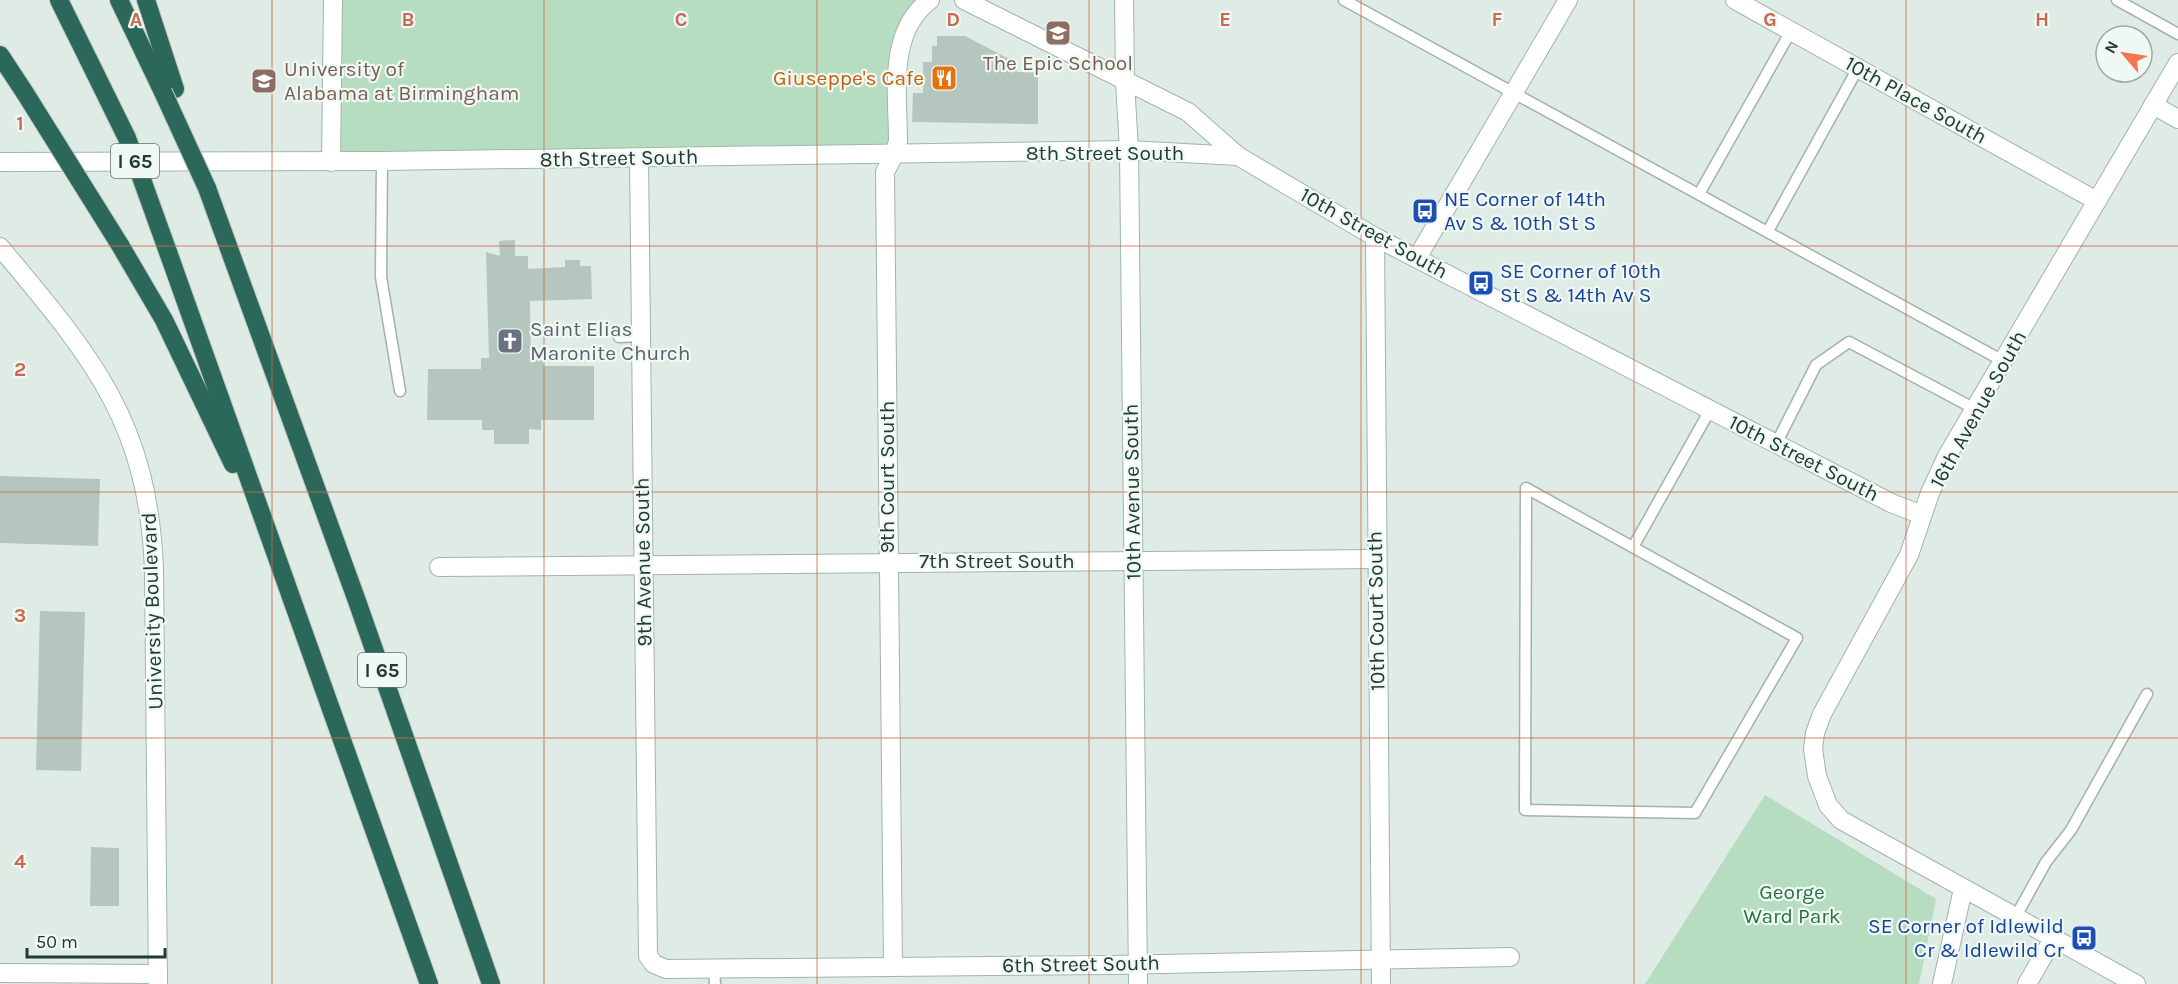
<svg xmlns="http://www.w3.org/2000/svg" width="2178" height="984" font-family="Karla,sans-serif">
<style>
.green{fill:#b7ddc0}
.building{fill:#b5c6be}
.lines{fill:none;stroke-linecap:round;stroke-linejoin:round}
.lane-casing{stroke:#a2b3ac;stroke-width:13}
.street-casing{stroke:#a2b3ac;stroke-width:20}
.secondary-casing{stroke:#9eb7ad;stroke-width:20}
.highway-casing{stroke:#c1c8c6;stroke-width:20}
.lane{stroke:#fff;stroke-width:10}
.street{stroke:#fff;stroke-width:18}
.secondary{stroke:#fff;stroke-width:18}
.highway{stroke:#2b6859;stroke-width:18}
.highway-bridge-casing{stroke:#c1c8c6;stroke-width:20;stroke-linecap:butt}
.highway-bridge{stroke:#2b6859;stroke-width:18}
.grid{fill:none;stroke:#ca694d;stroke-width:1.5;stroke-opacity:0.55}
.labels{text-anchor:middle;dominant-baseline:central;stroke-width:4.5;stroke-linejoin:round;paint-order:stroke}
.shield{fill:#f0f8f3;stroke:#5e746d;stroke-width:1.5}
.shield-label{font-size:20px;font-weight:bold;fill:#203b33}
.education-label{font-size:21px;fill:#785e54;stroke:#f0f8f3}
.food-label{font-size:21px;fill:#c56008;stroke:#f0f8f3;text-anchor:end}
.street-label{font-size:21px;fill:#203b33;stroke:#f0f8f3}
.transit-label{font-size:21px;fill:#164399;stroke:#f0f8f3;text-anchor:start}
.worship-label{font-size:21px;fill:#5b616d;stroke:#f0f8f3;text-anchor:start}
.park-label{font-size:21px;fill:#297343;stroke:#f0f8f3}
.grid-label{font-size:20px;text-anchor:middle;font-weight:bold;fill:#ca694d;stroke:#f0f8f3;stroke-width:4.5;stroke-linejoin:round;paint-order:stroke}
</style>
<rect width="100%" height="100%" fill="#dfebe5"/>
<g class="green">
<polygon points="333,0 931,0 912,18 894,155 331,162"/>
<polygon points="1765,795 1936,899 1919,984 1645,984"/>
</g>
<g class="building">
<polygon points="937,36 965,36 1017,63 1017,72 1038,72 1038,124 912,122 913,93 923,93 923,62 932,62 932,46 937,46"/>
<polygon points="515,240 515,256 528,256 528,269 565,267 565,260 580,260 580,266 591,266 592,299 530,301 531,357 543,357 543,366 594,366 594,420 541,420 541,430 529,429 529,444 494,444 494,430 482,430 482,420 427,420 428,369 481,369 481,358 489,358 486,252 500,256 499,241"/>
<polygon points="0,476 100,479 98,546 0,543"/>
<polygon points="40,611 85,612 81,771 36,770"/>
<polygon points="91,847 119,848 119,906 90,906"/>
</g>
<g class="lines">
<g class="lane-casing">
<g id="lane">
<polyline points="1344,0 2003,361"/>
<polyline points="2117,0 2178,34"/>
<polyline points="382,161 381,277 400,391"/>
<polyline points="1699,194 1791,31"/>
<polyline points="1768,231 1858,68"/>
<polyline points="619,337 641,336"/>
<polyline points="1776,444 1816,365 1849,342 1975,409"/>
<polygon points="1526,488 1797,638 1695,813 1525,810"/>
<polyline points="1633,547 1710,410"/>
<polyline points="2015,918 2046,862 2071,830 2147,694"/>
<polyline points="714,968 715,984"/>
</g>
</g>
<g class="street-casing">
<g id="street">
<polyline points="964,0 1188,112 1238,156 1375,237 1891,503 1922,515"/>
<polyline points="1735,0 2097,201"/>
<polyline points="2153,105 2178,119"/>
<polyline points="1129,150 1238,156"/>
<polyline points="639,158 648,956 654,964 666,969 1113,965 1510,957"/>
<polyline points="331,162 333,0"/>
<polyline points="1375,237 1381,984"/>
<polyline points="1417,258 1568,0"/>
<polyline points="439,567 1376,559"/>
<path d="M893,967L885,172L894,155L898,141C898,94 887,32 930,0"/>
<polyline points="0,973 158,974"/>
<polyline points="1942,984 1963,889"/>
<polyline points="2027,984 2053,939"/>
<polyline points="2136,984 1841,820 1828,805 1817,776 1813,749 1815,733 1822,714 1909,555 1930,493 1947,456 2178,63"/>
</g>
</g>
<g class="secondary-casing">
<g id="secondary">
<polyline points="1124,0 1125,82 1129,150 1138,984"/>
<polyline points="0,162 382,161 1129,150"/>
<path d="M0,247C91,356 148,420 154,569L158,984"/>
</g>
</g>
<g class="highway-casing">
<g id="highway">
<polyline points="59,0 95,73"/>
<polyline points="119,0 163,92"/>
<polyline points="146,0 175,89"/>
<polyline points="0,55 25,93"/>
<polyline points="207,188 357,601 491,984"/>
<polyline points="120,245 164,320 233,464"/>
<polyline points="168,252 429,984"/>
</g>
</g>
<use href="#lane" class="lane"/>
<use href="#street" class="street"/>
<use href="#secondary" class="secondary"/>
<use href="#highway" class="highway"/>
<g class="highway-bridge-casing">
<g id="highway-bridge">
<polyline points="95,73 127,138 168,252"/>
<polyline points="163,92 207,188"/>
<polyline points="25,93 120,245"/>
</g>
</g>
<use href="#highway-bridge" class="highway-bridge"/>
</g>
<path class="grid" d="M272,0V984M544,0V984M817,0V984M1089,0V984M1361,0V984M1634,0V984M1906,0V984M0,246H2178M0,492H2178M0,738H2178"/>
<defs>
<g id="school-square" transform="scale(1.35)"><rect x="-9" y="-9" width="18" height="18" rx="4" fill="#8d6e63" stroke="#f0f8f3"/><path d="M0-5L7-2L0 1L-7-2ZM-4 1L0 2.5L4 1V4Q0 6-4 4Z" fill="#fff"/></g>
<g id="restaurant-square" transform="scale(1.35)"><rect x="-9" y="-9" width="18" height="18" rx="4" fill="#e8710a" stroke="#f0f8f3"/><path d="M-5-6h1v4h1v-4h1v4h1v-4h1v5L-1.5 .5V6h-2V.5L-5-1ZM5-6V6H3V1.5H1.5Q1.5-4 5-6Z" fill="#fff"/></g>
<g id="university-square" transform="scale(1.35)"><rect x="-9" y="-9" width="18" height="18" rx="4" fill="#8d6e63" stroke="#f0f8f3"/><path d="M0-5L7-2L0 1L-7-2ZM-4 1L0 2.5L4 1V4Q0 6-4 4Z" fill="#fff"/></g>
<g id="bus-square" transform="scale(1.35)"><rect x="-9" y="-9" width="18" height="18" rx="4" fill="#1a4fb4" stroke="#f0f8f3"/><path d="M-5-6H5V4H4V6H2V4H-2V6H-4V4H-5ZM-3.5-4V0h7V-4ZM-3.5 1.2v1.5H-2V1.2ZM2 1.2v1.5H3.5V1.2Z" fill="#fff"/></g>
<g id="church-square" transform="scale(1.35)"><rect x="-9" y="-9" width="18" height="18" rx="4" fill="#6b7280" stroke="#f0f8f3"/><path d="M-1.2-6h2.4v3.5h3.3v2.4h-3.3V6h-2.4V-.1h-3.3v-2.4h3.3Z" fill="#fff"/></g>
</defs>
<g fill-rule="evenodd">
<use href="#school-square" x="1058" y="33"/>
<use href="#restaurant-square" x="944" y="78"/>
<use href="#university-square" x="264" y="81"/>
<use href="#bus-square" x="1425" y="211"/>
<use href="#bus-square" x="1481" y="283"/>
<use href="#church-square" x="510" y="341"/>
<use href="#bus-square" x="2084" y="938"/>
</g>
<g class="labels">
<g class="shield">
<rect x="111" y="144" width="48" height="34" rx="4.5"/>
<rect x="358" y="653" width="48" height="34" rx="4.5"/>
</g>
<g class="shield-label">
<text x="135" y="161">I 65</text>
<text x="382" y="670">I 65</text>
</g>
<g class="education-label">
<text x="1058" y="63">The Epic School</text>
<text x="284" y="69" text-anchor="start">University of<tspan x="284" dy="24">Alabama at Birmingham</tspan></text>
</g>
<g class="food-label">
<text x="924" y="78">Giuseppe's Cafe</text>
</g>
<g class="street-label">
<text transform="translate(1916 100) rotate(29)">10th Place South</text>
<text x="1105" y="153">8th Street South</text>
<text transform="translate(619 158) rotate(-1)">8th Street South</text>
<text transform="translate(1374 233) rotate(29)">10th Street South</text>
<text transform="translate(1978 409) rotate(-61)">16th Avenue South</text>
<text transform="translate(1804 458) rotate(27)">10th Street South</text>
<text transform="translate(887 477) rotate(-90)">9th Court South</text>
<text transform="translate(1132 492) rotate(-91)">10th Avenue South</text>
<text x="997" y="561">7th Street South</text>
<text transform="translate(643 562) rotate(-91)">9th Avenue South</text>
<text transform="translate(152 611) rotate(-92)">University Boulevard</text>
<text transform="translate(1376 611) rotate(-91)">10th Court South</text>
<text transform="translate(1081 964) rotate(-1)">6th Street South</text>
</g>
<g class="transit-label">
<text x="1444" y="199">NE Corner of 14th<tspan x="1444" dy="24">Av S &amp; 10th St S</tspan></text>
<text x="1500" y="271">SE Corner of 10th<tspan x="1500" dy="24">St S &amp; 14th Av S</tspan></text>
<text x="2064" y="926" text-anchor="end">SE Corner of Idlewild<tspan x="2064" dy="24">Cr &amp; Idlewild Cr</tspan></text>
</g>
<g class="worship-label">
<text x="530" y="329">Saint Elias<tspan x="530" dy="24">Maronite Church</tspan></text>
</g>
<g class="park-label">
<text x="1792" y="892">George<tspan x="1792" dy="24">Ward Park</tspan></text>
</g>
</g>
<g class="grid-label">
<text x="136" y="26">A</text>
<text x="408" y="26">B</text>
<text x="681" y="26">C</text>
<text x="953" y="26">D</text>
<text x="1225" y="26">E</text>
<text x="1497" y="26">F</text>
<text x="1770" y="26">G</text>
<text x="2042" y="26">H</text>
<text x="20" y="130">1</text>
<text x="20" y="376">2</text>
<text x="20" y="622">3</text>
<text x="20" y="868">4</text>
</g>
<g transform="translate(2124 54) rotate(299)"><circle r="28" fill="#f0f8f3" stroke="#9daca6" stroke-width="1.5"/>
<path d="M0-4.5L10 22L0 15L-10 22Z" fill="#f57553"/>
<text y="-9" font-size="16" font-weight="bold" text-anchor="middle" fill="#203b33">N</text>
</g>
<path d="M27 948v9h138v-9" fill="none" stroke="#203b33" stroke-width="3"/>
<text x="36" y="948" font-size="18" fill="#203b33" stroke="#f0f8f3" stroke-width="4.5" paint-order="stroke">50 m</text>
</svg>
